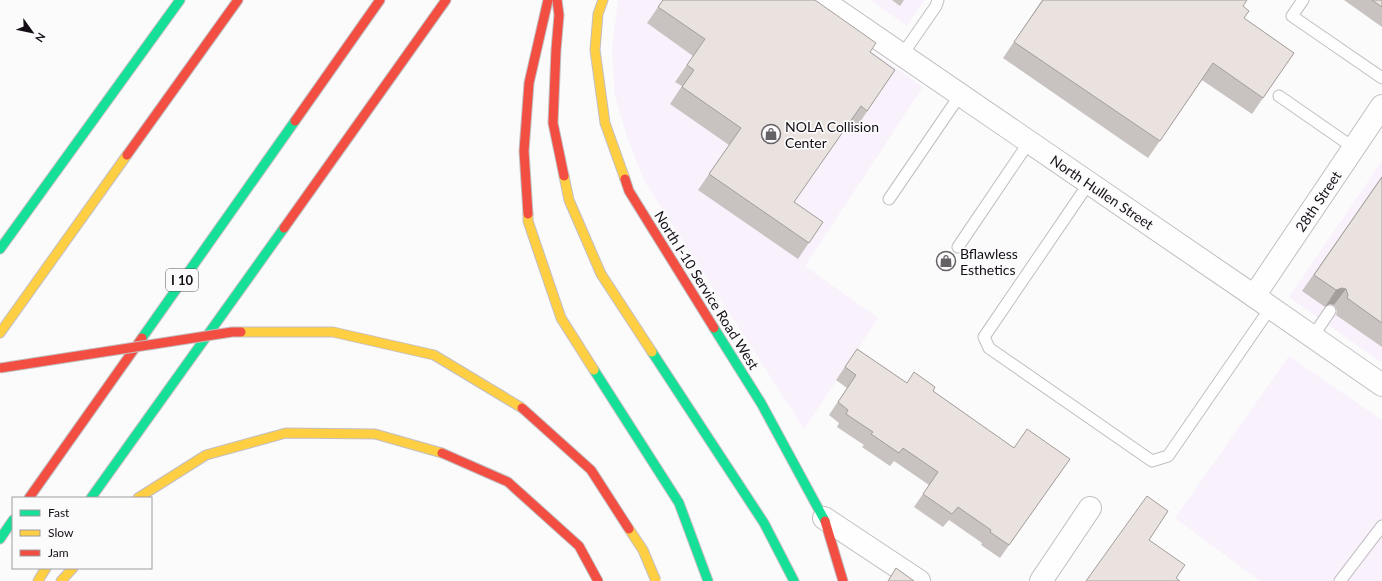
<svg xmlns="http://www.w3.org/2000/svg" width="1382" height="581" font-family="Lato,sans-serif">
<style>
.built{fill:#f9f1fc}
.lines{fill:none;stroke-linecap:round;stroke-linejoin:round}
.lane-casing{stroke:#c2bec3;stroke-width:13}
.street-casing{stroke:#c2bec3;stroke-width:24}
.fast-casing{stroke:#c2bec3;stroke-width:11}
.slow-casing{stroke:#c2bec3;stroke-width:11}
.jam-casing{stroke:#c2bec3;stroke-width:11}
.lane{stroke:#fefefe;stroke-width:11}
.street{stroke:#fefefe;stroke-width:22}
.fast{stroke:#16e098;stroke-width:9}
.slow{stroke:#ffcf43;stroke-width:9}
.jam{stroke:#f24e42;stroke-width:9}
.slow-bridge-casing{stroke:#c2bec3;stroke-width:11;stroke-linecap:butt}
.jam-bridge-casing{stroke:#c2bec3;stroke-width:11;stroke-linecap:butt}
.slow-bridge{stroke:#ffcf43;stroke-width:9}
.jam-bridge{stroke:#f24e42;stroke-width:9}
.wall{fill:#c8c2c0}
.shaded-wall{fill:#a39e9c}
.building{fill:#e9e2df;stroke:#a39e9c}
.labels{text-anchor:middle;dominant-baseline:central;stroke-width:3.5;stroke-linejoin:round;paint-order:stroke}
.shield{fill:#fbfbfb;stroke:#5a555b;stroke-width:1}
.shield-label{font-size:13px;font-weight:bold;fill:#150e17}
.poi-label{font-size:14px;fill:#150e17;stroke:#fbfbfb;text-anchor:start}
.street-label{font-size:14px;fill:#150e17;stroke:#fbfbfb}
</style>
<rect width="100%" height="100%" fill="#fbfbfb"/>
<g class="built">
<polygon points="618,0 797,0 923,87 805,266 878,318 804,429 645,182 627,138 615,96 612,49"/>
<polygon points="871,0 924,0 907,26"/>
<polygon points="1382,161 1382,363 1289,297"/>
<polygon points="1289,356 1382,420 1382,581 1260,581 1175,518"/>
</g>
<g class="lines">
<g class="lane-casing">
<g id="lane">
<polyline points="1303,0 1292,16 1382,78"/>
<polyline points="902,55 936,6 938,0"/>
<polyline points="1279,96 1354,148"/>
<polyline points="1089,183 984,337 989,348 1152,461 1168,456 1271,307"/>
<polyline points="889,199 960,95"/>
<polyline points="958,247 1029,142"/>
<polyline points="1313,336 1330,311"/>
<polyline points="1340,581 1382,526"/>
</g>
</g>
<g class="street-casing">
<g id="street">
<polyline points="822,0 1254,296 1382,385"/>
<polyline points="1254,296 1382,106"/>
<polyline points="824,518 919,581"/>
<polyline points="1041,581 1090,508"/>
</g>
</g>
<g class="fast-casing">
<g id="fast">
<polyline points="0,249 180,0"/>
<polyline points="714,328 761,403 825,521"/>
<polyline points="142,338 295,121"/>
<polyline points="652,352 764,523 794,581"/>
<polyline points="594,370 679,503 708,581"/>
<polyline points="91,498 284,228"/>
<polyline points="0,539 13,520"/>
</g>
</g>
<g class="slow-casing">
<g id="slow">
<polyline points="603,0 598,14 595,50 605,123 625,179"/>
<polyline points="564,176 569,200 601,274 652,352"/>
<polyline points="528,214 528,221 561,318 594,370"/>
<polyline points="0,333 127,155"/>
<polyline points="138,498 206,455 286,433 375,434 442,453"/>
<polyline points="38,581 46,568"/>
<polyline points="61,581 73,568"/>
</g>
</g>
<g class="jam-casing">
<g id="jam">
<polyline points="557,0 559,15 556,50 553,123 564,176"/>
<polyline points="295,121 380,0"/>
<polyline points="127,155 238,0"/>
<polyline points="625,179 629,191 714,328"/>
<polyline points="528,214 524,151 529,83 548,0"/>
<polyline points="284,228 446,0"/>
<polyline points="442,453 508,482 579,546 598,581"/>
<polyline points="29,498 142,338"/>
<polyline points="825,521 843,581"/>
</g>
</g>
<use href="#lane" class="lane"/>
<use href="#street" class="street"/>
<use href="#fast" class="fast"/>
<use href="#slow" class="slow"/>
<use href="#jam" class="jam"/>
<g class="slow-bridge-casing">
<g id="slow-bridge">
<polyline points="241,332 333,332 434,355 522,408"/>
<polyline points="629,529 643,550 656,581"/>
</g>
</g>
<g class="jam-bridge-casing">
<g id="jam-bridge">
<polyline points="0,368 232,332 241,332"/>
<polyline points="522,408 591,470 629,529"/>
</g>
</g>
<use href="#slow-bridge" class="slow-bridge"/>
<use href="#jam-bridge" class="jam-bridge"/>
</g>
<g class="wall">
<polygon points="663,0 870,52 895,70 856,128 849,123 794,202 823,222 798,259 698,190 729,145 670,104 682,86 675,82 693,56 647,23"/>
<polygon points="892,0 904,0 900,6"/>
<polygon points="1042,0 1243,6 1244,18 1294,53 1252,114 1202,80 1148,158 1003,58"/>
<polygon points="1344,0 1382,0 1382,27"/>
<polygon points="1382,176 1382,347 1336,315 1337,311 1334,305 1330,304 1325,307 1302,291"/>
<polygon points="857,349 907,383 933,391 1014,448 1070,459 1000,558 981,545 982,543 949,520 943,527 914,507 929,485 894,461 890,466 862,447 864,445 837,427 839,423 829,415 847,388 836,380"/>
</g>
<polygon class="shaded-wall" points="1342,288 1346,289 1334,305 1330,304 1325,307 1336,290"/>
<g class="building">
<polygon points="663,0 815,0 876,43 870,52 895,70 867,111 861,106 794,202 823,222 809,243 709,174 741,128 682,87 694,70 687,65 705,39 658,7"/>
<polygon points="1043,0 1247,0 1243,6 1249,11 1244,18 1294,53 1263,98 1213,63 1160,141 1014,42"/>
<polygon points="1372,0 1382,0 1382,7"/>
<polygon points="1382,177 1382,323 1347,298 1348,295 1346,289 1342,288 1336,290 1314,275"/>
<polygon points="857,349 907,383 914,372 935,387 933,391 1014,448 1027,429 1070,459 1009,545 990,532 991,530 958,507 952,514 923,494 938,472 903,448 899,453 871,434 873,432 846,414 848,410 838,402 856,375 845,367"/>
<polygon points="1147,496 1168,511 1149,540 1185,565 1176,578 1180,581 1086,581"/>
<polygon points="896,568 914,581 888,581"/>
</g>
<defs>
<g id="shop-ring" transform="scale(1)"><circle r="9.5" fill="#fbfbfb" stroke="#666167" stroke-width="1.5"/><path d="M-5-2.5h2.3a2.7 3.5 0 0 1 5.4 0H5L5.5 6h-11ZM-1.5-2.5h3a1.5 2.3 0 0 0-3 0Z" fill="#666167"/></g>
</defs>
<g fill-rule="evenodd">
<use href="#shop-ring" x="771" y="134"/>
<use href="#shop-ring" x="946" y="261"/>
</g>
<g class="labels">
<rect class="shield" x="166" y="269" width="32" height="22" rx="3"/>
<g class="shield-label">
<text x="182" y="280">I 10</text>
</g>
<g class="poi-label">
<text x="785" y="126">NOLA Collision<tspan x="785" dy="16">Center</tspan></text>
<text x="960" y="253">Bflawless<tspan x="960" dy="16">Esthetics</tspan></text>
</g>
<g class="street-label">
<text transform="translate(1102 192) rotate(34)">North Hullen Street</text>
<text transform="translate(1318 201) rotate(-56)">28th Street</text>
<text transform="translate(707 290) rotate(58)">North I-10 Service Road West</text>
</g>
</g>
<rect x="12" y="497" width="140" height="72" fill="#fbfbfb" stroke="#9f9ca0"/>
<rect x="20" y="510" width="20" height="6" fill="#16e098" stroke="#9f9ca0"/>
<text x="48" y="517" font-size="12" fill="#150e17">Fast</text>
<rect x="20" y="530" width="20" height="6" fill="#ffcf43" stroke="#9f9ca0"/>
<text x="48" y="537" font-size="12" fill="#150e17">Slow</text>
<rect x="20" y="550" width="20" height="6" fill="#f24e42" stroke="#9f9ca0"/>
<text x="48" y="557" font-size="12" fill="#150e17">Jam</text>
<g transform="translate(32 32) rotate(123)" stroke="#fbfbfb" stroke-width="3" paint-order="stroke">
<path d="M0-3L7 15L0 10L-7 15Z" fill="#150e17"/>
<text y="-6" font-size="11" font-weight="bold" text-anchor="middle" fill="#150e17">N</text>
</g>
</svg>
